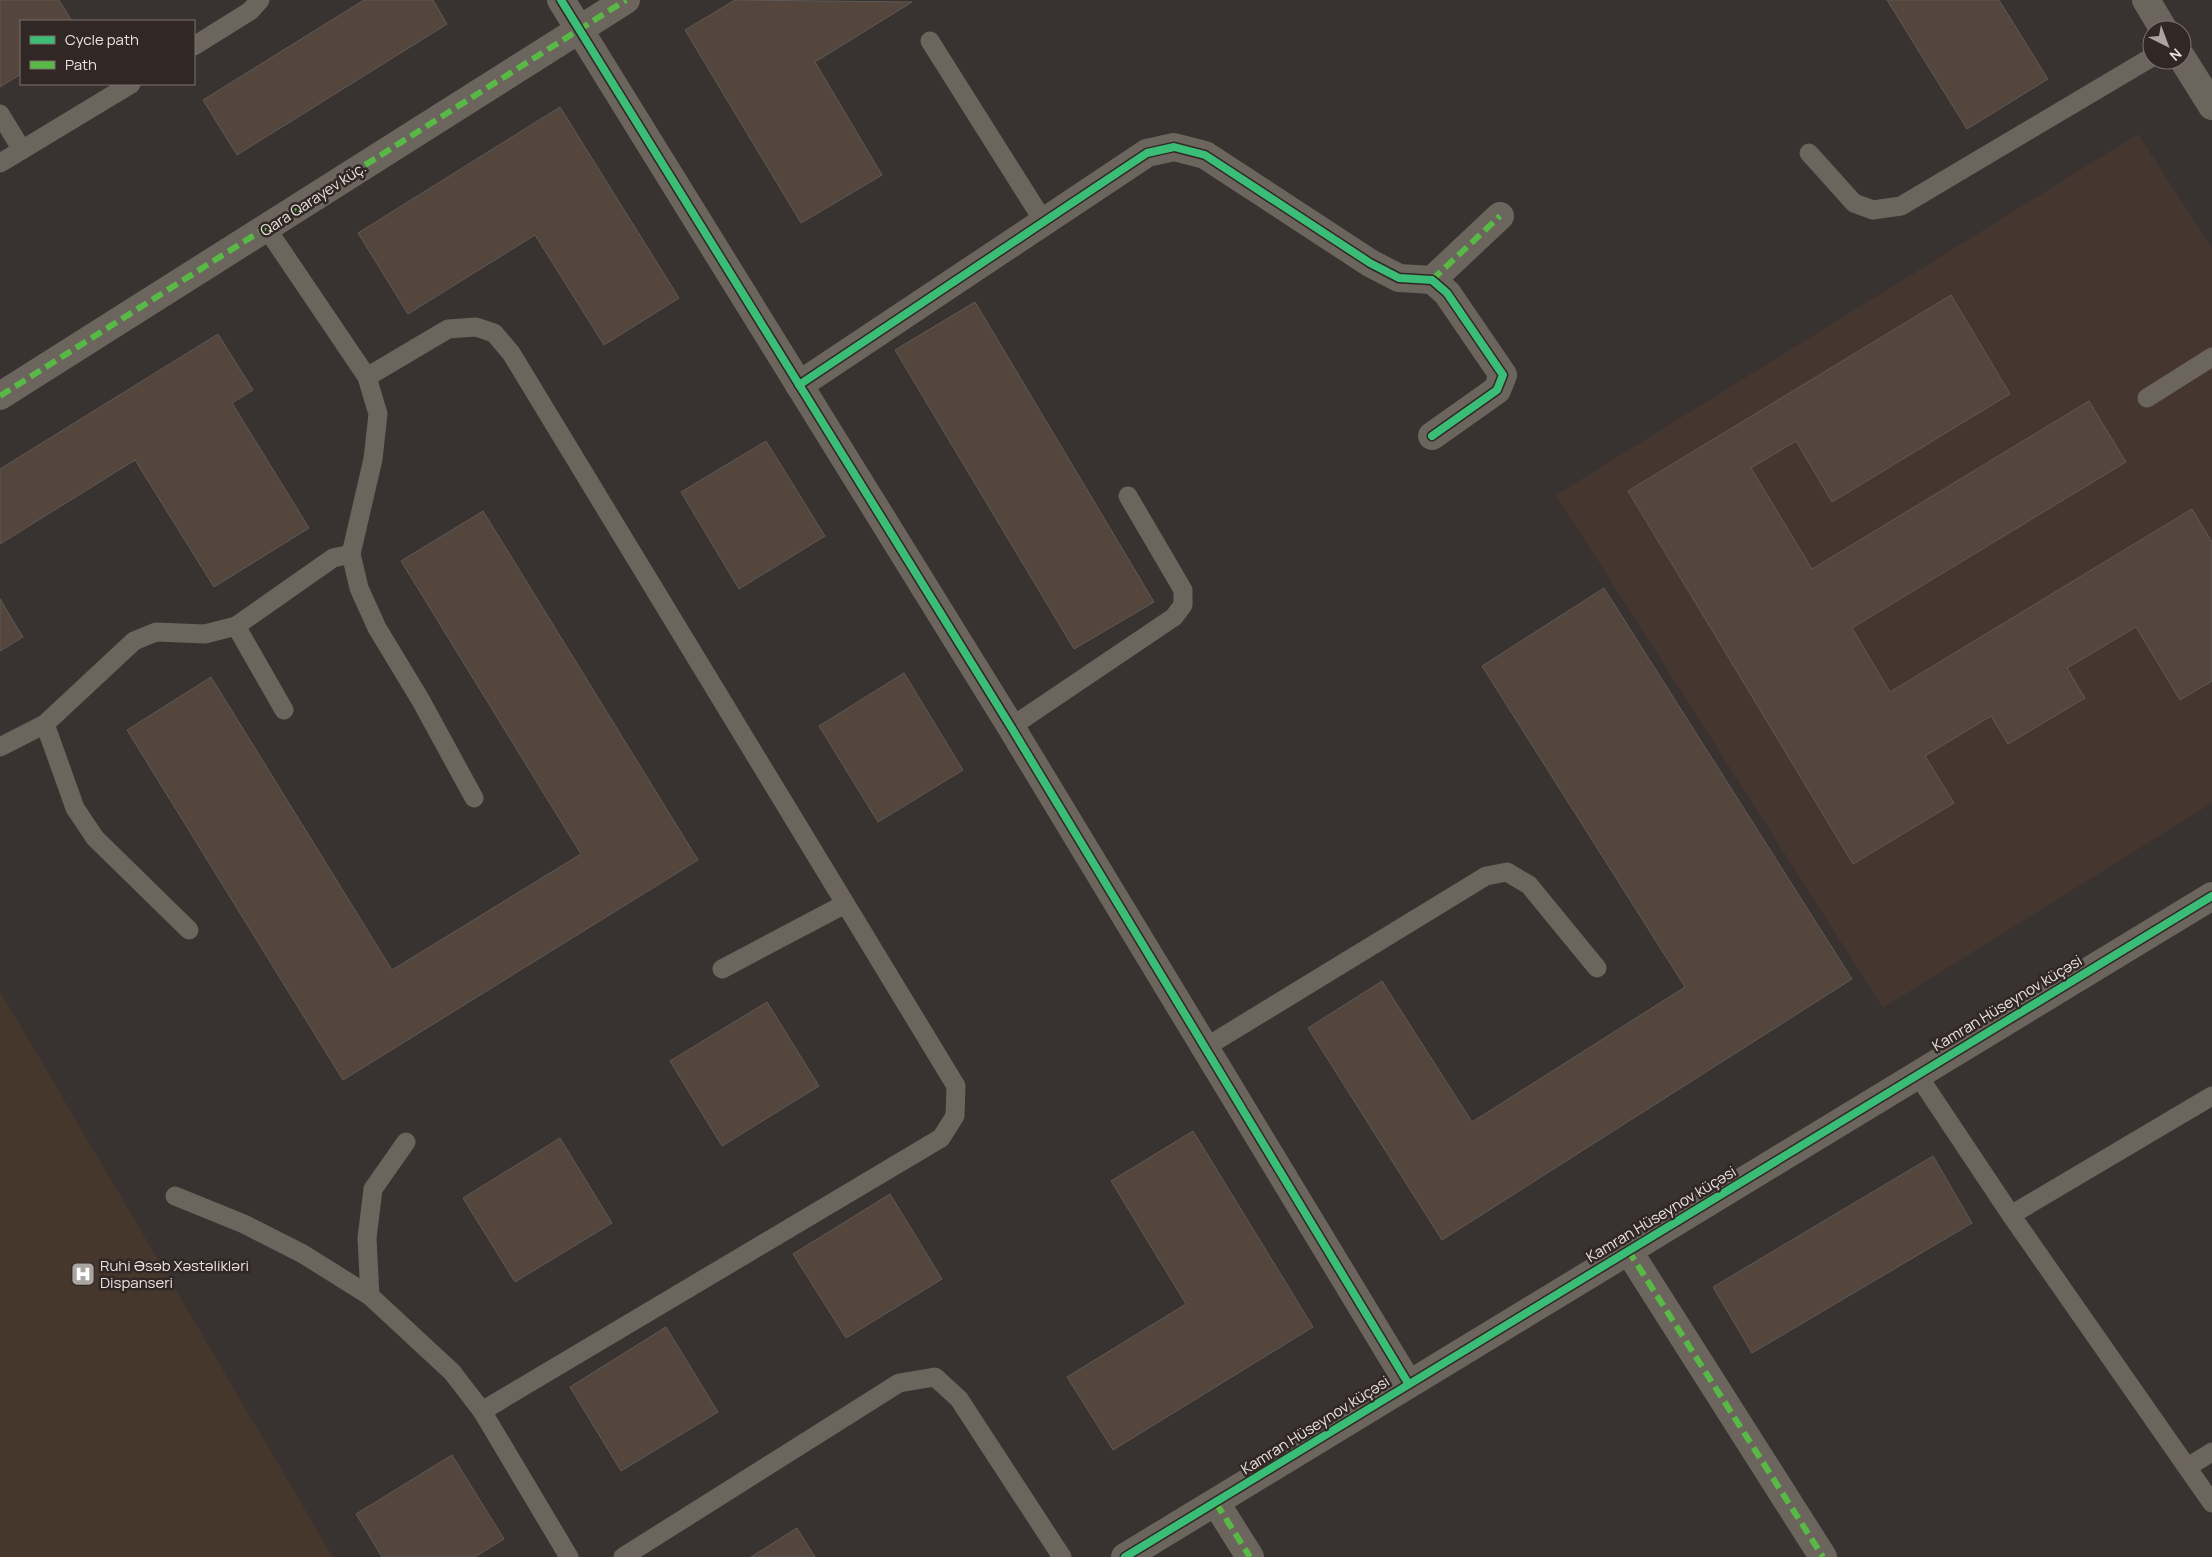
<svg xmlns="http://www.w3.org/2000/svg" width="2212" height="1557" font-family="Manrope,sans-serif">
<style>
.built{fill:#453630}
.medical{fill:#45372c}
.building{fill:#54453d;stroke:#5f5a58}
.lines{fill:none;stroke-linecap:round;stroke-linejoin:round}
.lane{stroke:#6c655d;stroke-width:19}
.street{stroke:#6c655d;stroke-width:28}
.quiet{stroke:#58b947;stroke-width:6;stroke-dasharray:12 6;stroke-linecap:butt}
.cycleway-casing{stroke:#312724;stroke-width:11}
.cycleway{stroke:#3abd76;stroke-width:8}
.labels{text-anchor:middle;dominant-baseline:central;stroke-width:5;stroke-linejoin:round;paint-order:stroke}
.street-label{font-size:15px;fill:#e9e3e0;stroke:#312724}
.poi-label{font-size:15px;fill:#e9e3e0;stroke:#312724;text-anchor:start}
</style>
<rect width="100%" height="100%" fill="#383230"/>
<polygon class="built" points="2138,134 2212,248 2212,803 1883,1008 1556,495"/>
<polygon class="medical" points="0,991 333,1557 0,1557"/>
<g class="building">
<polygon points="0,0 59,0 72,21 21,21 21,74 0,87"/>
<polygon points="364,0 433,0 447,24 237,155 203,100"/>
<polygon points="735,0 912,2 815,62 882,175 801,223 685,30"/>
<polygon points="1887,0 1999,0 2048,79 1967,129"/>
<polygon points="560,107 679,298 604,345 535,235 408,314 358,233"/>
<polygon points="1951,295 2010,394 1832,502 1796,441 1751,468 1812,569 2089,401 2126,462 1852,628 1890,692 2192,509 2212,542 2212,681 2180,700 2136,627 2067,668 2085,698 2008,744 1991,716 1925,756 1954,803 1853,864 1628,491"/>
<polygon points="975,302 1154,602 1074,649 895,350"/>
<polygon points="218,334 253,390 232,403 309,528 214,587 135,460 0,544 0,469"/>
<polygon points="766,441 825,536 739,589 681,492"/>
<polygon points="483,511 698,860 343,1080 127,730 211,677 392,970 581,854 401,561"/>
<polygon points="1604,588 1852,979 1442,1240 1308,1028 1382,981 1472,1122 1685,987 1482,666"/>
<polygon points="0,599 23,637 0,651"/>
<polygon points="904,673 963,770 878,822 819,726"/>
<polygon points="767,1002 819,1086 722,1146 670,1061"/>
<polygon points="1193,1131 1313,1327 1113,1450 1067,1377 1186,1304 1111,1181"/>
<polygon points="560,1138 612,1223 515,1282 463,1198"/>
<polygon points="1933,1156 1972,1223 1752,1353 1713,1287"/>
<polygon points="890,1194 942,1279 846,1338 793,1254"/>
<polygon points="666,1327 718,1412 621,1471 570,1387"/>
<polygon points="452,1455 504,1539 475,1557 382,1557 356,1514"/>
<polygon points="797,1528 815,1557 751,1557"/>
</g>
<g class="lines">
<g class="lane">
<polyline points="930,41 1044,222"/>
<polyline points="194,46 250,11 260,0"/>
<polyline points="0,114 22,150"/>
<polyline points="1809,153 1854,203 1873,210 1901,206 2152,57"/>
<polyline points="0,163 131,84"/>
<polyline points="267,229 367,377 378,414 373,459 351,554 359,588 377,628 420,699 474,798"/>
<polyline points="367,377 448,329 476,327 494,333 511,353 956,1086 955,1116 941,1138 482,1411"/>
<polyline points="2147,398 2212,357"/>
<polyline points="236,626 284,710"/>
<polyline points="45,724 75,808 95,838 189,930"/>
<polyline points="1011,727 1174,617 1183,605 1183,590 1128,496"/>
<polyline points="0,747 45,724 134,641 156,632 205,634 236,626 333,558 351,554"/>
<polyline points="722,969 845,904"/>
<polyline points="1206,1047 1486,876 1507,872 1529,885 1597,968"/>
<polyline points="1917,1074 2011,1215 2212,1503"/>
<polyline points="175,1196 244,1224 303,1254 370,1296 452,1372 482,1411 569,1557"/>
<polyline points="2011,1215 2212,1096"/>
<polyline points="370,1296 367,1238 373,1189 406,1142"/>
<polyline points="2189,1466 2212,1452"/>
<polyline points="623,1557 899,1383 935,1377 959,1399 1062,1557"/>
</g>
<g class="street">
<polyline points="561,0 1011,727 1408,1383"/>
<polyline points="2146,0 2164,30"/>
<polyline points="2182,58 2212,106"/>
<polyline points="1432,280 1500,216"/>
<polyline points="799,385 1147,153 1174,147 1205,155 1370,263 1399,278 1432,280 1447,293 1503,375 1497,390 1432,436"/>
<polyline points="0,396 626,0"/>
<polyline points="1628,1250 1823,1557"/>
<polyline points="1216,1503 1250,1557"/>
<polyline points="1125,1557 2212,896"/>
</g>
<g class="quiet">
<polyline points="1432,280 1500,216"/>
<polyline points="0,396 626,0"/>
<polyline points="1628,1250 1823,1557"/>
<polyline points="1216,1503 1250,1557"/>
</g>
<g class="cycleway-casing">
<g id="cycleway">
<polyline points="561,0 1011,727 1408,1383"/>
<polyline points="799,385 1147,153 1174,147 1205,155 1370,263 1399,278 1432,280 1447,293 1503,375 1497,390 1432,436"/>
<polyline points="1125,1557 2212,896"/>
</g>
</g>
<use href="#cycleway" class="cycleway"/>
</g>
<defs>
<g id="hospital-square" transform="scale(1.25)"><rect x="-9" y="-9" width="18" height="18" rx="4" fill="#aba5a2" stroke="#312724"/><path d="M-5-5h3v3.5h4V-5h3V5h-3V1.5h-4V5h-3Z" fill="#fff"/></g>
</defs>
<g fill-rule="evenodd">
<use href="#hospital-square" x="83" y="1274"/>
</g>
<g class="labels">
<g class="street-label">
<text transform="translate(313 199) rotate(-33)">Qara Qarayev küç.</text>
<text transform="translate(2007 1003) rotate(-31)">Kamran Hüseynov küçəsi</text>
<text transform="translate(1661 1214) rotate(-31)">Kamran Hüseynov küçəsi</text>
<text transform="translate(1315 1425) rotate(-32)">Kamran Hüseynov küçəsi</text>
</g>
<g class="poi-label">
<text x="100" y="1265">Ruhi Əsəb Xəstəlikləri<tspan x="100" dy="17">Dispanseri</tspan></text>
</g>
</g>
<rect x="20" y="20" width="175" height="65" fill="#312724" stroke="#7b726f"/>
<rect x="30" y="36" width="25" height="8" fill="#3abd76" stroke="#7b726f"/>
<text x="65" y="45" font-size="15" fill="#e9e3e0">Cycle path</text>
<rect x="30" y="61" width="25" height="8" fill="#58b947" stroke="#7b726f"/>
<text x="65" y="70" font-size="15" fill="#e9e3e0">Path</text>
<g transform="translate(2167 45) rotate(138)"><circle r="24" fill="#312724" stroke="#7b726f"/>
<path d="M0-4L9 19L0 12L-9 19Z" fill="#aba5a2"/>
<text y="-8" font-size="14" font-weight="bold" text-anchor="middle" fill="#e9e3e0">N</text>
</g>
</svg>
